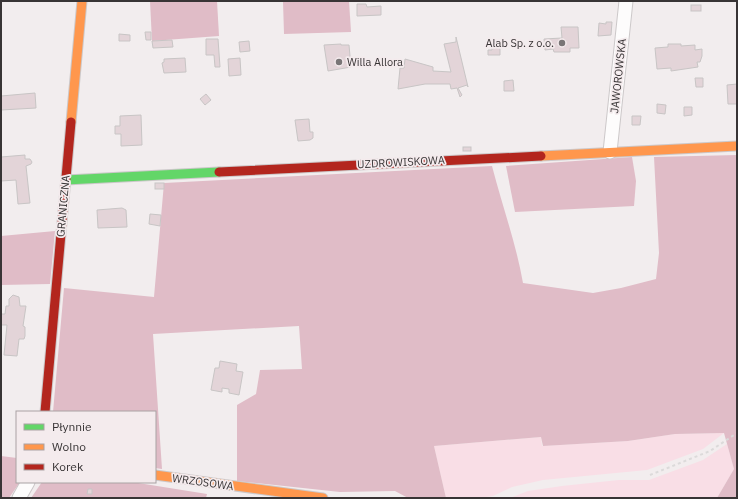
<svg xmlns="http://www.w3.org/2000/svg" width="738" height="499" font-family="'IBM Plex Sans',sans-serif">
<style>
.green{fill:#f9dee6}
.forest{fill:#e0bcc7}
.building{fill:#e3d4d8;stroke:#c8c5c5}
.lines{fill:none;stroke-linecap:round;stroke-linejoin:round}
.street-casing{stroke:#ccc8c9;stroke-width:15}
.fast-casing{stroke:#ccc8c9;stroke-width:11}
.slow-casing{stroke:#ccc8c9;stroke-width:11}
.jam-casing{stroke:#ccc8c9;stroke-width:11}
.path{stroke:#dcdada;stroke-width:2;stroke-dasharray:3 3;stroke-linecap:butt}
.street{stroke:#fdfcfc;stroke-width:13}
.fast{stroke:#63d668;stroke-width:9}
.slow{stroke:#ff974d;stroke-width:9}
.jam{stroke:#b3261e;stroke-width:9}
.poi-dot{fill:#797576;stroke:#f4ebed;stroke-width:1.5}
.labels{text-anchor:middle;dominant-baseline:central;stroke-width:3.5;stroke-linejoin:round;paint-order:stroke}
.poi-label{font-size:11px;fill:#383435;stroke:#f4ebed;text-anchor:end}
.street-label{font-size:11px;fill:#383435;stroke:#f4ebed}
</style>
<rect width="100%" height="100%" fill="#f2edee"/>
<g class="green">
<polygon points="724,433 703,449 647,470 543,480 512,487 493,496 480,498 446,498 434,446 541,437 542,446 628,441 675,434"/>
<polygon points="727,444 734,469 717,498 510,498 528,491 562,486 619,480 649,480 703,460"/>
</g>
<g class="forest">
<polygon points="150,1 217,1 219,36 152,41"/>
<polygon points="283,1 349,1 351,32 284,34"/>
<path d="M737,155V498H717L734,469L724,433L675,434L628,441L543,446L541,437L434,446L446,498H408L395,491L340,492L237,481V405L256,394L260,370L302,369L299,326L153,334L162,469L155,468V412H53L64,288L154,297L164,183L492,166C502,205 516,243 523,283L593,293L621,288L656,279L659,253L654,157Z"/>
<polygon points="632,157 636,181 634,206 515,212 506,166"/>
<polygon points="55,231 50,284 1,285 1,236"/>
<polygon points="1,456 17,458 17,482 20,482 9,498 1,498"/>
<polygon points="42,482 132,482 207,494 206,498 31,498"/>
</g>
<g class="building">
<polygon points="357,4 366,4 367,7 381,6 381,15 357,16"/>
<rect x="691" y="5" width="10" height="6"/>
<polygon points="606,22 612,22 611,35 598,36 599,23 606,24"/>
<polygon points="561,27 578,27 579,48 570,48 570,52 554,52 553,49 545,50 544,39 562,38"/>
<polygon points="145,32 151,32 151,40 146,40"/>
<polygon points="119,34 130,35 130,41 119,41"/>
<polygon points="456,37 468,87 467,85 458,88 462,95 460,97 457,88 451,89 450,84 425,84 398,89 400,68 404,68 405,59 433,67 433,71 451,72 444,44 456,42"/>
<polygon points="206,39 218,39 220,67 215,67 214,55 206,55"/>
<polygon points="172,40 173,47 153,48 152,41"/>
<polygon points="249,41 250,51 240,52 239,42"/>
<polygon points="341,44 341,45 349,45 351,67 328,71 324,45"/>
<polygon points="668,44 681,44 681,46 695,45 695,50 702,49 702,56 700,62 697,62 698,67 671,71 671,68 657,69 655,48 668,47"/>
<polygon points="492,45 500,45 500,55 488,55 488,50 492,50"/>
<polygon points="185,58 186,72 164,73 162,63 164,62 164,59"/>
<polygon points="240,58 241,75 229,76 228,59"/>
<polygon points="695,78 703,78 703,87 696,87"/>
<polygon points="513,80 514,91 504,91 504,81"/>
<polygon points="737,84 737,104 728,104 727,85"/>
<polygon points="35,93 36,108 1,110 1,96"/>
<polygon points="206,94 211,100 205,105 200,99"/>
<polygon points="657,104 666,105 665,114 657,113"/>
<polygon points="684,107 692,107 692,115 684,116"/>
<polygon points="141,115 142,145 121,146 121,134 115,134 115,126 120,126 120,116"/>
<polygon points="632,116 641,116 640,125 632,125"/>
<polygon points="309,119 310,132 313,132 313,138 310,140 298,141 295,120"/>
<rect x="463" y="147" width="8" height="4"/>
<polygon points="25,155 25,159 30,159 32,162 31,164 26,166 30,203 18,204 16,180 1,181 1,157"/>
<rect x="155" y="183" width="9" height="6"/>
<polygon points="122,208 126,210 127,227 98,228 97,210"/>
<polygon points="150,214 161,215 160,226 149,224"/>
<polygon points="13,295 19,297 20,306 26,306 23,326 25,327 25,336 24,339 19,339 17,356 4,355 7,325 1,325 1,314 5,314 6,306 9,306 9,299"/>
<polygon points="220,361 237,364 236,371 243,372 239,395 229,393 229,389 222,388 222,392 211,390 215,368 219,368"/>
<polygon points="88,489 92,489 92,494 87,494"/>
</g>
<g class="lines">
<g class="street-casing">
<g id="street">
<polyline points="610,152 626,1"/>
<polyline points="19,498 28,482"/>
</g>
</g>
<g class="fast-casing">
<polyline id="fast" points="66,180 219,172"/>
</g>
<g class="slow-casing">
<g id="slow">
<polyline points="71,122 82,1"/>
<polyline points="541,156 737,146"/>
<polyline points="155,475 323,498"/>
</g>
</g>
<g class="jam-casing">
<g id="jam">
<polyline points="219,172 541,156"/>
<polyline points="45,412 71,122"/>
</g>
</g>
<polyline class="path" points="650,475 710,451 737,433"/>
<use href="#street" class="street"/>
<use href="#fast" class="fast"/>
<use href="#slow" class="slow"/>
<use href="#jam" class="jam"/>
</g>
<g class="poi-dot">
<circle cx="562" cy="43" r="4"/>
<circle cx="339" cy="62" r="4"/>
</g>
<g class="labels">
<g class="poi-label">
<text x="554" y="43">Alab Sp. z o.o.</text>
<text x="347" y="62" text-anchor="start">Willa Allora</text>
</g>
<g class="street-label">
<text transform="translate(618 76) rotate(-84)">JAWOROWSKA</text>
<text transform="translate(401 162) rotate(-3)">UZDROWISKOWA</text>
<text transform="translate(63 206) rotate(-85)">GRANICZNA</text>
<text transform="translate(203 482) rotate(8)">WRZOSOWA</text>
</g>
</g>
<rect width="738" height="499" fill="none" stroke="#383435" stroke-width="4"/>
<rect x="16" y="411" width="140" height="72" fill="#f4ebed" stroke="#a9a2a3"/>
<rect x="24" y="424" width="20" height="6" fill="#63d668" stroke="#a9a2a3"/>
<text x="52" y="431" font-size="12" fill="#383435">Płynnie</text>
<rect x="24" y="444" width="20" height="6" fill="#ff974d" stroke="#a9a2a3"/>
<text x="52" y="451" font-size="12" fill="#383435">Wolno</text>
<rect x="24" y="464" width="20" height="6" fill="#b3261e" stroke="#a9a2a3"/>
<text x="52" y="471" font-size="12" fill="#383435">Korek</text>
</svg>
